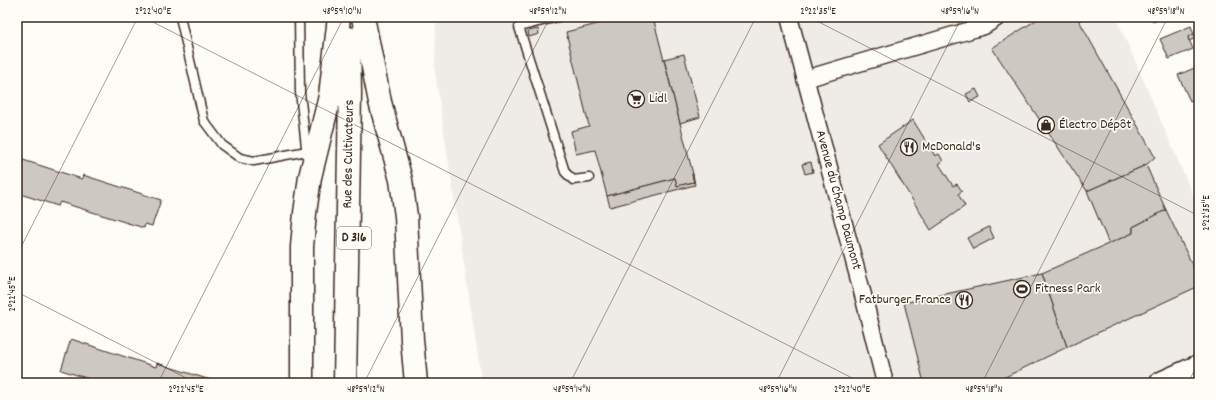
<svg xmlns="http://www.w3.org/2000/svg" width="1216" height="400" font-family="Dekko,sans-serif">
<style>
.built{fill:#efece7}
.building{fill:#cdc8c2;stroke:#3b2a1e}
.lines{fill:none;stroke-linecap:round;stroke-linejoin:round}
.service-casing{stroke:#3b2a1e;stroke-width:11}
.minor-casing{stroke:#3b2a1e;stroke-width:19}
.primary-casing{stroke:#3b2a1e;stroke-width:25}
.service{stroke:#fdfcf7;stroke-width:8}
.minor{stroke:#fdfcf7;stroke-width:16}
.primary{stroke:#fdfcf7;stroke-width:22}
.ticks{fill:none;stroke:#3b2a1e;stroke-width:1;stroke-opacity:0.45}
.labels{text-anchor:middle;dominant-baseline:central;stroke-width:3.5;stroke-linejoin:round;paint-order:stroke}
.shield{fill:#fdfcf7;stroke:#75695f;stroke-width:1}
.shield-label{font-size:13px;font-weight:bold;fill:#3b2a1e}
.poi-label{font-size:14px;fill:#3b2a1e;stroke:#fdfcf7;text-anchor:start}
.street-label{font-size:14px;fill:#3b2a1e;stroke:#fdfcf7}
.neatline{fill:none;stroke:#3b2a1e;stroke-width:1.5}
.ticks-label{font-size:10px;text-anchor:middle;fill:#3b2a1e}
</style>
<rect width="100%" height="100%" fill="#fdfcf7"/>
<filter id="ink" filterUnits="userSpaceOnUse"><feTurbulence type="fractalNoise" baseFrequency=".025" numOctaves="2"/><feDisplacementMap in="SourceGraphic" scale="8" xChannelSelector="R" yChannelSelector="G"/><feConvolveMatrix kernelMatrix="1 2 1 2 8 2 1 2 1" color-interpolation-filters="sRGB"/></filter>
<g filter="url(#ink)">
<polygon class="built" points="436,17 1116,17 1199,209 1199,383 482,383 435,72"/>
<g class="building">
<polygon points="625,17 653,17 693,174 692,174 694,182 677,186 675,178 607,196 595,150 576,154 571,131 589,126 566,32"/>
<polygon points="1041,17 1077,17 1155,157 1146,165 1087,191 992,48"/>
<polygon points="1151,17 1164,17 1153,22"/>
<polygon points="1191,26 1194,34 1188,37 1193,49 1169,59 1160,39"/>
<polygon points="538,29 539,34 529,37 528,31"/>
<polygon points="1194,34 1196,38 1189,41 1188,37"/>
<polygon points="684,54 700,117 680,123 664,59"/>
<polygon points="1199,66 1199,97 1190,101 1178,75"/>
<polygon points="976,89 980,97 970,102 966,94"/>
<polygon points="913,120 935,156 939,154 943,161 939,164 953,186 957,184 962,191 958,194 965,206 931,230 878,144"/>
<polygon points="17,158 82,179 83,175 161,200 152,226 145,224 144,228 60,202 58,206 17,193"/>
<polygon points="811,162 813,172 805,174 802,164"/>
<polygon points="1146,165 1166,210 1133,227 1133,233 1109,244 1087,191"/>
<polygon points="692,174 693,174 695,185 610,207 607,196 675,178 677,186 694,182"/>
<polygon points="1166,210 1199,279 1199,286 1067,347 1042,273 1133,233 1133,227"/>
<polygon points="989,227 994,238 973,249 967,238"/>
<polygon points="1042,273 1067,347 993,383 924,383 904,303"/>
<polygon points="71,339 156,367 157,363 220,383 102,383 61,370"/>
</g>
<g class="lines">
<g class="service-casing">
<g id="service">
<polyline points="180,17 204,121 222,145 240,158 254,161 307,151"/>
<polyline points="299,17 300,92 307,156"/>
<polyline points="558,17 519,27 565,172 573,180 589,178"/>
</g>
</g>
<g class="minor-casing">
<g id="minor">
<polyline points="789,17 863,295 885,383"/>
<polyline points="805,79 984,26 998,17"/>
</g>
</g>
<g class="primary-casing">
<g id="primary">
<polyline points="363,17 380,102 401,180 406,216 412,340 416,383"/>
<polyline points="302,383 302,247 305,213 310,177 330,96 339,17"/>
<polyline points="345,383 350,93 349,38"/>
<polyline points="1161,383 1199,366"/>
</g>
</g>
<use href="#service" class="service"/>
<use href="#minor" class="minor"/>
<use href="#primary" class="primary"/>
</g>
</g>
<path class="ticks" d="M143,17L862,383M809,17L1199,216M17,255L138,17M17,292L196,383M158,383L344,17M364,383L550,17M570,383L756,17M776,383L962,17M982,383L1168,17M1188,383L1199,361"/>
<defs>
<g id="supermarket-ring" transform="scale(0.9)"><circle r="9.5" fill="#fdfcf7" stroke="#3b2a1e" stroke-width="1.5"/><path d="M-6-5.5h2.5l.6 2H6L4.5 2H-2.5L-4.4-4H-6ZM-1.5 3.2a1.3 1.3 0 1 0 .1 0ZM3 3.2a1.3 1.3 0 1 0 .1 0Z" fill="#3b2a1e"/></g>
<g id="shop-ring" transform="scale(0.9)"><circle r="9.5" fill="#fdfcf7" stroke="#3b2a1e" stroke-width="1.5"/><path d="M-5-2.5h2.3a2.7 3.5 0 0 1 5.4 0H5L5.5 6h-11ZM-1.5-2.5h3a1.5 2.3 0 0 0-3 0Z" fill="#3b2a1e"/></g>
<g id="restaurant-ring" transform="scale(0.9)"><circle r="9.5" fill="#fdfcf7" stroke="#3b2a1e" stroke-width="1.5"/><path d="M-5-6h1v4h1v-4h1v4h1v-4h1v5L-1.5 .5V6h-2V.5L-5-1ZM5-6V6H3V1.5H1.5Q1.5-4 5-6Z" fill="#3b2a1e"/></g>
<g id="stadium-ring" transform="scale(0.9)"><circle r="9.5" fill="#fdfcf7" stroke="#3b2a1e" stroke-width="1.5"/><path d="M0-5a6.5 5 0 1 0 0 10a6.5 5 0 1 0 0-10ZM-3.5-1.8h7v3.6h-7Z" fill="#3b2a1e"/></g>
</defs>
<g fill-rule="evenodd">
<use href="#supermarket-ring" x="636" y="99"/>
<use href="#shop-ring" x="1046" y="125"/>
<use href="#restaurant-ring" x="909" y="147"/>
<use href="#stadium-ring" x="1022" y="289"/>
<use href="#restaurant-ring" x="964" y="300"/>
</g>
<g class="labels">
<rect class="shield" x="337" y="227" width="34" height="22" rx="3"/>
<g class="shield-label">
<text x="354" y="238">D 316</text>
</g>
<g class="poi-label">
<text x="649" y="99">Lidl</text>
<text x="1059" y="125">Électro Dépôt</text>
<text x="922" y="147">McDonald's</text>
<text x="1035" y="289">Fitness Park</text>
<text x="951" y="300" text-anchor="end">Fatburger France</text>
</g>
<g class="street-label">
<text transform="translate(349 154) rotate(-89)">Rue des Cultivateurs</text>
<text transform="translate(838 200) rotate(75)">Avenue du Champ Daumont</text>
</g>
</g>
<rect width="1216" height="400" fill="none" stroke="#fdfcf7" stroke-width="44"/>
<rect x="22" y="22" width="1172" height="356" class="neatline"/>
<g class="ticks-label">
<text x="153" y="14">2°22'40"E</text>
<text x="342" y="14">48°59'10"N</text>
<text x="548" y="14">48°59'12"N</text>
<text x="818" y="14">2°22'35"E</text>
<text x="960" y="14">48°59'16"N</text>
<text x="1166" y="14">48°59'18"N</text>
<text transform="translate(1205 213) rotate(-90)" y="4">2°22'35"E</text>
<text transform="translate(11 294) rotate(-90)" y="4">2°22'45"E</text>
<text x="186" y="392">2°22'45"E</text>
<text x="366" y="392">48°59'12"N</text>
<text x="572" y="392">48°59'14"N</text>
<text x="778" y="392">48°59'16"N</text>
<text x="852" y="392">2°22'40"E</text>
<text x="984" y="392">48°59'18"N</text>
</g>
</svg>
